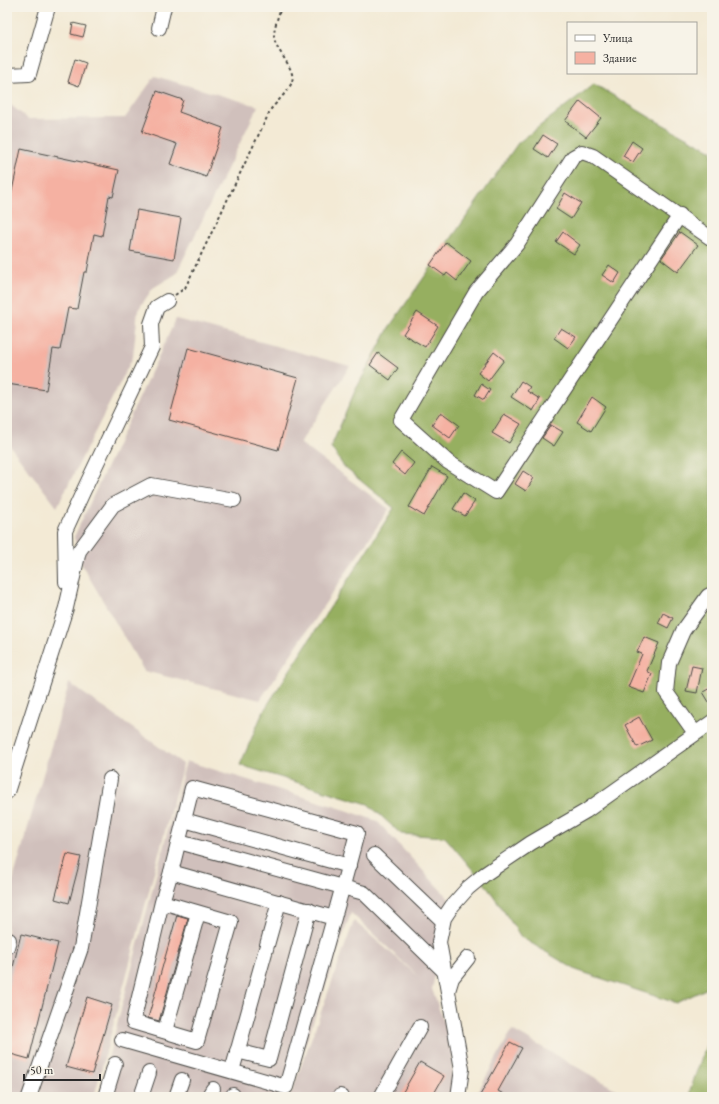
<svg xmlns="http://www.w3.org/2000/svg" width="719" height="1104" font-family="'EB Garamond',serif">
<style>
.industrial{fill:#d0c0bc}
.forest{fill:#96af60;stroke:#606d46}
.building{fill:#f5b1a2}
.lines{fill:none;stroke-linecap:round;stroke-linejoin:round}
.minor-casing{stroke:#494844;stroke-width:16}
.path{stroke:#494844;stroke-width:2;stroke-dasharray:3 3;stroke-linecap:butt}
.minor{stroke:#fff;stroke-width:14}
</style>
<rect width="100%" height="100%" fill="#f7f3e8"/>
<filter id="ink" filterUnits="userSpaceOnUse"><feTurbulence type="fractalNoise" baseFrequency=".025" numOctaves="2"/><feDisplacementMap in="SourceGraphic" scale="8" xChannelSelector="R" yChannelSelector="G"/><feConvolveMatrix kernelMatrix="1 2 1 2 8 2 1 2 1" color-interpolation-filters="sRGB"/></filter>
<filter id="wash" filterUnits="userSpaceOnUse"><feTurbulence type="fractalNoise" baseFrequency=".012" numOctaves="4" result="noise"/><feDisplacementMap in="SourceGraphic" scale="16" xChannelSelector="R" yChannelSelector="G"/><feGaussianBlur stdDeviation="0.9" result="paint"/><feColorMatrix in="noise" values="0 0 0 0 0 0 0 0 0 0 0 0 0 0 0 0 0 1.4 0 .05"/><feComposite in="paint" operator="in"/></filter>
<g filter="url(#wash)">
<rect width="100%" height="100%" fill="#f3ead5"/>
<g class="industrial">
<polygon points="155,76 258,106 176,274 153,288 138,310 133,357 57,507 7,442 7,102 28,119 125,118"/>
<polygon points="176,319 350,366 300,443 389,509 260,700 144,671 82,565 74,537"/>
<polygon points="69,683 183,764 94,1097 7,1097 7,901"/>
<polygon points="186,761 346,810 377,821 449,899 436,944 435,975 432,989 453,1048 451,1097 290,1097 354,921 420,978 351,913 287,1097 98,1097"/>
<polygon points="512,1030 629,1097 475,1097"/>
</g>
<g class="forest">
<polygon points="594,84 651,118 712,151 712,986 676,1003 576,970 521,937 489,889 445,837 401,834 368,804 240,765 263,712 394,508 344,467 331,447 355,391 390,326 518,143"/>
<polygon points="712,1041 712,1097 690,1097 690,1090 707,1043"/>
</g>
<g id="blocks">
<g class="building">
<polygon points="73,23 86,26 83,37 71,34"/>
<polygon points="75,59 86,63 79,86 68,82"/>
<polygon points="157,91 183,100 179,112 223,128 206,177 170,164 177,144 142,132"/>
<polygon points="580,101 601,118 586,137 565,121"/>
<polygon points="543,135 557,144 548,158 534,149"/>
<polygon points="632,141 642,148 633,162 623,156"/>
<polygon points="21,149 119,170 113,197 109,196 102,236 94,234 87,272 84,272 77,309 68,308 60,350 53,349 46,390 7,384 7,214"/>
<polygon points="565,193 581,203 571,219 556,209"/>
<polygon points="137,210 181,218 174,259 130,251"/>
<polygon points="563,232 580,245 574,254 556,242"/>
<polygon points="680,232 698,245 678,272 661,259"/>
<polygon points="446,242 471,261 457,281 447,273 445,276 430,265"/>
<polygon points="609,265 620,273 614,283 602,275"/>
<polygon points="417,312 438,326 425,347 403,334"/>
<polygon points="561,328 576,337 568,348 554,338"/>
<polygon points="188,348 298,378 278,450 169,420"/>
<polygon points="494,352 504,360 488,381 478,373"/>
<polygon points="378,353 398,368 390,380 370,365"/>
<polygon points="521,381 530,387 527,391 540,399 533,411 511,397"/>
<polygon points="481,384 490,390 484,400 475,395"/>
<polygon points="592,397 606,407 591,431 577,422"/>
<polygon points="441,412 459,425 450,438 432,425"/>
<polygon points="504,414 521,424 509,443 492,433"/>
<polygon points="551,425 563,432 554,446 542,438"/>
<polygon points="401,452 414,463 405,475 392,464"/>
<polygon points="432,467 447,476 424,516 409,507"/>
<polygon points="523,471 534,478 526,491 515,484"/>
<polygon points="463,493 475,501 465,516 453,509"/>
<polygon points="663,613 673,618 668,628 658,623"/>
<polygon points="644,637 659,643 647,671 652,674 644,693 628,687 642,654 637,652"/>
<polygon points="692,666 702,668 697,693 686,691"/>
<polygon points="712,687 712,707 703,692"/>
<polygon points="639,717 652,740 637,747 625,725"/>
<polygon points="67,854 81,857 69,903 55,899"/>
<polygon points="177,915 188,918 159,1021 148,1018"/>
<polygon points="21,934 58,943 29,1059 7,1053 7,992"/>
<polygon points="87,997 112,1005 92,1074 66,1067"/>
<polygon points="510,1042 522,1048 498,1091 509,1097 479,1097"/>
<polygon points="420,1062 444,1076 432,1097 400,1097"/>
</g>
</g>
</g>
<g filter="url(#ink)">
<use href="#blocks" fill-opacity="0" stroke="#494844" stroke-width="1"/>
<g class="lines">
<g class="minor-casing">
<g id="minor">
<polyline points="159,28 164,7"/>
<polyline points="7,75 29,74 48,7"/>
<polyline points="680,215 496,492 448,462 401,420 476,292 517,244 573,157 582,152 593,156 712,239"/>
<polyline points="66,582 65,531 83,492 152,347 151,324 157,307 167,301"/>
<polyline points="695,733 666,692 669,663 683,631 708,596 712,594"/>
<polyline points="7,792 66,608 79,551 113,505 151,485 234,500"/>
<polyline points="184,820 349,866"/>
<polyline points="179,842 364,893 444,971"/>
<polyline points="374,855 443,921"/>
<polyline points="162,902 231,922 197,1041 133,1022 162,902 171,872"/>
<polyline points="7,947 9,940"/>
<polyline points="448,991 452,978 468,958"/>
<polyline points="165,1031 198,913"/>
<path d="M122,1040L286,1087C310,1002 335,918 357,833L192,788L171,872L334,918"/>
<polyline points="237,1051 269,1059 309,910"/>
<polyline points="232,1071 279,902"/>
<polyline points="340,1096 342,1097"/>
<polyline points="29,1097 81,948 110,779"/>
<polyline points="105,1097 115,1064"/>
<polyline points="141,1097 149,1073"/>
<polyline points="176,1097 182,1080"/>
<polyline points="208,1097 213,1089"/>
<polyline points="232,1097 233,1095"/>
<polyline points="381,1097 420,1027"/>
<polyline points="458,1097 462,1069 439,942 444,918 452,906 468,888 485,874 531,843 586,811 712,722"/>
</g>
</g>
<path class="path" d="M175,295L185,288L271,109C277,102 289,90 292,82C296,68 276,52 274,37C274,27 278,17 281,7"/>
<use href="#minor" class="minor"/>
</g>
</g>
<rect width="719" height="1104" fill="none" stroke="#f7f3e8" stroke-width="24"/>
<rect x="567" y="22" width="130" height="52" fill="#f7f3e8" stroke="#a5a39c"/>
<rect x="575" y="35" width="20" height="6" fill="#ffffff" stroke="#a5a39c"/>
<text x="603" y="42" font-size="12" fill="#2b2b2b">Улица</text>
<rect x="575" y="52" width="20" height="12" fill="#f5b1a2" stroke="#a5a39c"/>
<text x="603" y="62" font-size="12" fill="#2b2b2b">Здание</text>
<path d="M24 1074v6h76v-6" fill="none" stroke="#2b2b2b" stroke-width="2"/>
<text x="30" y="1074" font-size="12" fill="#2b2b2b" stroke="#f7f3e8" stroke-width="3" paint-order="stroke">50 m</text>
</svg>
